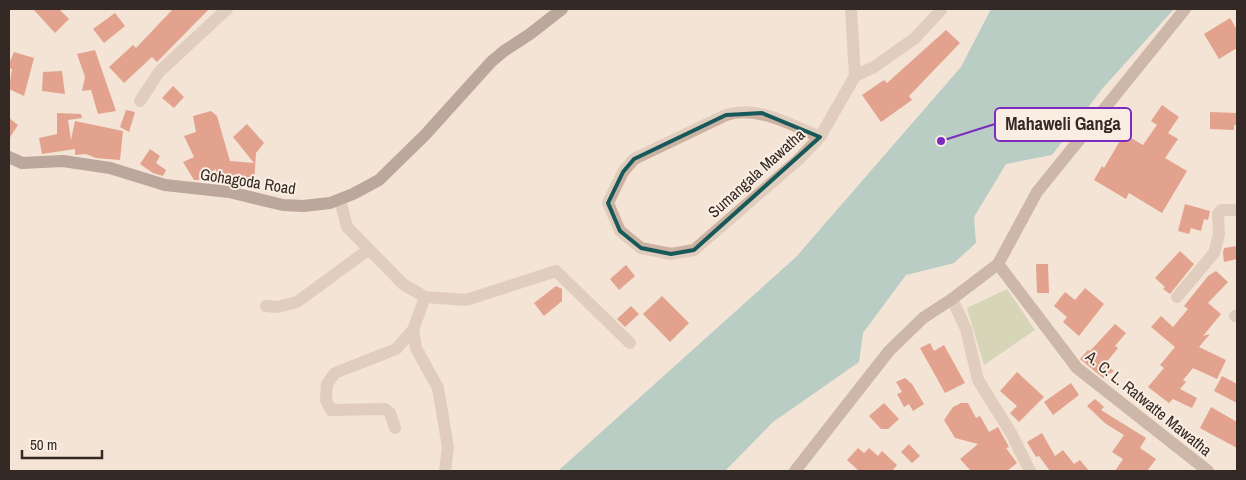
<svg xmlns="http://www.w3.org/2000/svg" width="1246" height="480" font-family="'Archivo Narrow',sans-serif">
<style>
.green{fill:#b6c395}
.water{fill:#73b2b1}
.building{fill:#d05337}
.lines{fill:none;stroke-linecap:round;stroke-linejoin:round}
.street{stroke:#ccb2a1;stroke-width:12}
.secondary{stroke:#9f8073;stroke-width:12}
.primary{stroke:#795e54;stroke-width:12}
.marked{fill:none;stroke:#17595a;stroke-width:4;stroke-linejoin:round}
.labels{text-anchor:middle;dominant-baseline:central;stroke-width:4;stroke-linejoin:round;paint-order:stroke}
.street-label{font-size:16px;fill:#352925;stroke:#faeee3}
.leader{fill:none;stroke:#7b2cbf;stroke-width:2}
.callout-dot{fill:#7b2cbf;stroke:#faeee3;stroke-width:2}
.callout{fill:#faeee3;stroke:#7b2cbf;stroke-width:2}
.callout-label{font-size:18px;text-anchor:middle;font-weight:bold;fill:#352925}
</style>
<rect width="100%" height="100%" fill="#f3e4d6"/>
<polygon class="green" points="1007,289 1035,330 984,365 967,308"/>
<polygon class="water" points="991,9 1174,9 1102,89 1052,155 1006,164 974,217 976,243 954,263 906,275 863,333 859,362 773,422 725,471 558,471 796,257 961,67"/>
<g class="building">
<polygon points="33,9 59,9 69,19 55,33"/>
<polygon points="173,9 209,9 157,62 152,57 124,83 109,67 133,45 136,48"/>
<polygon points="115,13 125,26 104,43 93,29"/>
<polygon points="1230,18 1237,30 1237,48 1219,59 1204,34"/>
<polygon points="946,30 960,43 909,96 912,100 881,122 862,95 884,80 887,83"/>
<polygon points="95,50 116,111 98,114 91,90 82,91 85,77 77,54"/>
<polygon points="14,52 34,58 24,96 9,89 12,69 9,68 9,64"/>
<polygon points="62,71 65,94 42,91 43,72"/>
<polygon points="173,86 184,97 174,108 162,98"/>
<polygon points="1162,105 1179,117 1168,133 1178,139 1165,158 1187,171 1162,213 1129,193 1126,199 1094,180 1102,166 1104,168 1124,134 1143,145 1157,125 1151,121"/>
<polygon points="126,110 135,112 129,132 120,127"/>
<polygon points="211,111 217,116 230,161 254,163 233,137 247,124 264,143 256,153 254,184 215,182 216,169 198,180 194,180 183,162 194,157 184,136 196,132 193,116"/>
<polygon points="1210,112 1237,113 1237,125 1234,125 1234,130 1210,129"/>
<polygon points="57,113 81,114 82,118 68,120 71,140 75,121 123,131 120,160 96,158 86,154 75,155 75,149 42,154 39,138 57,134"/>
<polygon points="9,118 18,125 9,139"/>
<polygon points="150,149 160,156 156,163 166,170 163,176 153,173 140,164"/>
<polygon points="1185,204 1210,211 1208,220 1204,219 1201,231 1191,228 1189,234 1178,231"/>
<polygon points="1237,246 1237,259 1224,262 1223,253 1224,248"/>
<polygon points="1180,251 1194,264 1170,294 1163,289 1165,287 1155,278"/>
<polygon points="1036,264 1048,264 1049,293 1037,293"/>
<polygon points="626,265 635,276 619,290 610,279"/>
<polygon points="1216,271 1228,282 1208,303 1221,314 1203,336 1210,334 1199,347 1226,360 1217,379 1193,368 1183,380 1186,382 1180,389 1197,398 1192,408 1173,399 1169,403 1148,387 1164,368 1160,365 1175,347 1151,327 1161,316 1173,327 1188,309 1184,306 1208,276"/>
<polygon points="556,286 562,289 562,301 544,316 534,303"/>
<polygon points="1085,288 1104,304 1079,336 1063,322 1067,317 1054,306 1065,292 1075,300"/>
<polygon points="662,296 689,323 670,342 643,314"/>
<polygon points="631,306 639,314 625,327 617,319"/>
<polygon points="1115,324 1126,333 1115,346 1118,348 1105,364 1114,371 1103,378 1080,359 1088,350 1090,351"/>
<polygon points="930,343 934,351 944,345 965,383 945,393 920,348"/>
<polygon points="1017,372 1044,397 1019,422 1010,413 1017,406 1000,391"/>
<polygon points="1222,376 1237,384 1237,403 1214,391"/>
<polygon points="905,378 912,384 924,404 913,411 909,404 904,407 897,394 902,392 896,382"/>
<polygon points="1071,383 1079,395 1053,415 1044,402"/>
<polygon points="1095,399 1104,407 1101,410 1146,438 1140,448 1156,459 1147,471 1115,471 1123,459 1112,452 1124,435 1106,424 1087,406"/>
<polygon points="884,403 899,419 888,429 881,429 869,416"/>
<polygon points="961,403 968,403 976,418 980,416 989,432 998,427 1009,447 1006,448 1017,463 1007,471 971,471 960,459 978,444 955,438 944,420 953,407"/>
<polygon points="1211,407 1237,422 1237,448 1200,428"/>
<polygon points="1042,433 1055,456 1063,450 1074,464 1080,460 1089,471 1050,471 1039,456 1036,457 1027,442"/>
<polygon points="909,444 920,456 912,463 901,452"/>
<polygon points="858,448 864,453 869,448 878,456 882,451 897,465 892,471 859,471 847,460"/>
</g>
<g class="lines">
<g class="street">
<polyline points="855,76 874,67 914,39 941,10"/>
<polyline points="140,101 159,72 227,9"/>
<path d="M820,137C791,125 758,105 726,115L634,159L623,172L608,203L620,231L641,248L671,254L694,250L798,160L820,137L855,76L851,9"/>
<polyline points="340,200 347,227 403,284 425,297 466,300 556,271 630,343"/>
<polyline points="425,297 413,330 416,348 438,388 448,447 445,471"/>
<polyline points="1177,297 1214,253 1219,235 1218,214 1221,210 1237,210"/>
<polyline points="952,299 966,329 978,380 1011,433 1030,471"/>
<polyline points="266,306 278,307 297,302 368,250"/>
<polyline points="1235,316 1237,315"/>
<polyline points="395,428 390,413 385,409 331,410 326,400 327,384 335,373 396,349 413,330"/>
</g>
<g class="secondary">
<polyline points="998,264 1077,368 1208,471"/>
<polyline points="795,471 889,351 923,318 952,299 998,264 1037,192 1185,9"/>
</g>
<polyline class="primary" points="9,157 22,163 63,161 110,168 165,185 229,192 283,205 303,206 330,203 353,194 379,180 425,135 491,62 504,51 530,34 562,9"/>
</g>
<path d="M0 0H1246V480H0ZM762,113L820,137L694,250L671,254L641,248L620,231L608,203L623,172L634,159L726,115Z" fill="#f3e4d6" fill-opacity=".55" fill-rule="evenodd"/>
<path class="marked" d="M762,113L820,137L694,250L671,254L641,248L620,231L608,203L623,172L634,159L726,115Z"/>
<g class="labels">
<g class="street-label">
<text transform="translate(756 173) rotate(-42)">Sumangala Mawatha</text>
<text transform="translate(248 181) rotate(9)">Gohagoda Road</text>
<text transform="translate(1149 403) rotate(39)">A. C. L. Ratwatte Mawatha</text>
</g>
</g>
<path class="leader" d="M941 141L995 124"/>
<circle class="callout-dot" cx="941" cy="141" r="5"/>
<rect class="callout" x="995" y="108" width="136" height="33" rx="5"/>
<g class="callout-label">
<text x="1063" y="130">Mahaweli Ganga</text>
</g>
<rect width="1246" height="480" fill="none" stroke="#352925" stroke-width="20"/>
<path d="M22 450v8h80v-8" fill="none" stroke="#352925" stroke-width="2.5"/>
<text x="30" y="450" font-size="15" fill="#352925" stroke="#faeee3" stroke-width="4" paint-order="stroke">50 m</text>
</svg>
